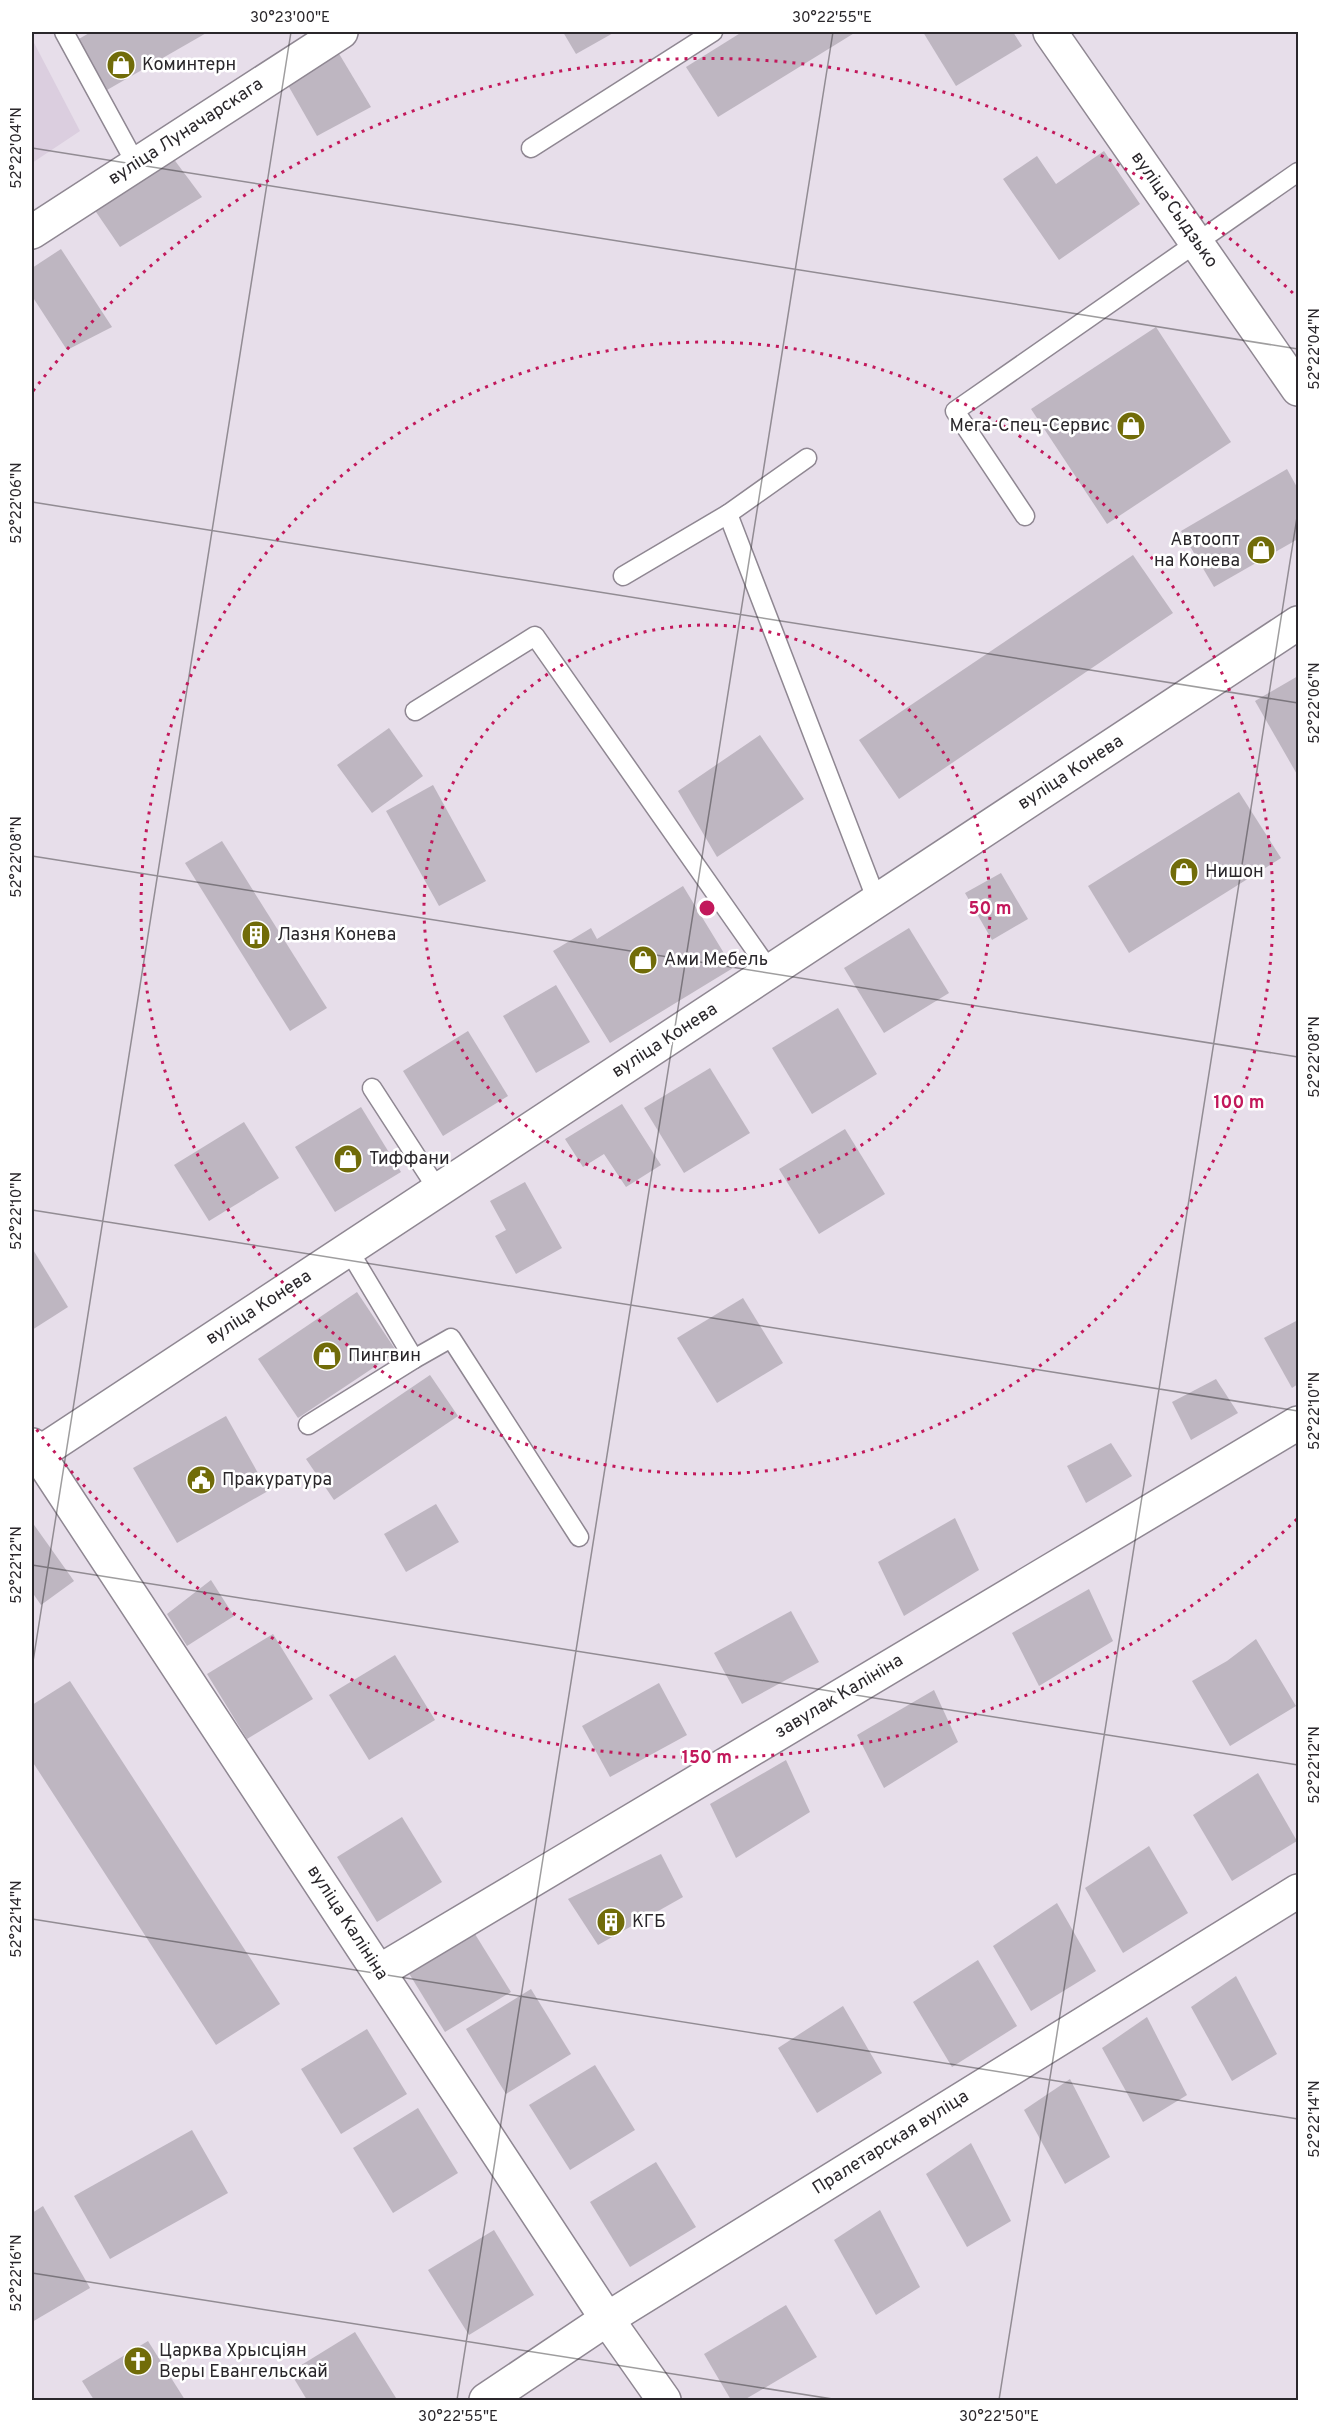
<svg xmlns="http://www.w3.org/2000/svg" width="1330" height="2432" font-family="Overpass,sans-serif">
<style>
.built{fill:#dbcedf}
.building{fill:#beb6c1}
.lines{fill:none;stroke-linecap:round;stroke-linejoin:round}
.lane-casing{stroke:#8f8792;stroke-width:21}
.street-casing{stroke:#8f8792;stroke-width:36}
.secondary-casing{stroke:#8f8792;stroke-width:36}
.lane{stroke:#fff;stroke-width:18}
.street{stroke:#fff;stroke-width:33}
.secondary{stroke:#fff;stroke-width:33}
.ticks{fill:none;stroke:#2a272b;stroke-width:1.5;stroke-opacity:0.45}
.ring{fill:none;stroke:#c2185b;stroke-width:3;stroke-dasharray:3 6}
.labels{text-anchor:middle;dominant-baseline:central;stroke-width:5;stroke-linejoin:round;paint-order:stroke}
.poi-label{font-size:18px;fill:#2a272b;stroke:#fff;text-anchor:start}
.street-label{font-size:18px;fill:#2a272b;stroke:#fff}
.centre{fill:#c2185b;stroke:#fff;stroke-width:3}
.ring-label{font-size:18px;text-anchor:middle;font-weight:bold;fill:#c2185b;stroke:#fff;stroke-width:5;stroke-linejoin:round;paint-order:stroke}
.neatline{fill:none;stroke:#2a272b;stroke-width:2}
.ticks-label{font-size:15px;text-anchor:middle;fill:#2a272b}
</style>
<rect width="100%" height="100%" fill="#e7deea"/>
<polygon class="built" points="32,39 80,131 32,163"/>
<g class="building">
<polygon points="91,32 208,32 107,90 77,40"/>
<polygon points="563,32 615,32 576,54"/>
<polygon points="742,32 856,32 718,117 686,67"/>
<polygon points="923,32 1013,32 1022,46 956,86"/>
<polygon points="335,47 371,107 317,136 285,80"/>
<polygon points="1104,151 1140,204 1059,260 1003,179 1037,156 1056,184"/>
<polygon points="173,158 202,197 120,247 94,209"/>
<polygon points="61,249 112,327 67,350 32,296 32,268"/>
<polygon points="1156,327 1231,442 1107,524 1031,409"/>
<polygon points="1287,469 1298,489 1298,539 1214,587 1181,531"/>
<polygon points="1133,555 1173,613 899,799 859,740"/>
<polygon points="1298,676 1298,776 1255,701"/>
<polygon points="389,728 423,776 372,813 337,765"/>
<polygon points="760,735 804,799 717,857 678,791"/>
<polygon points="433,785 486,881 439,906 386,811"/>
<polygon points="1239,792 1281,858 1129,953 1088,886"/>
<polygon points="222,841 327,1008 290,1031 185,863"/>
<polygon points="1001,873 1028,919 992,940 965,893"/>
<polygon points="683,886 733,968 610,1043 553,951 591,928 597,939"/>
<polygon points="909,928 949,993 884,1033 844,968"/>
<polygon points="556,985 590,1042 536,1073 503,1016"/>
<polygon points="838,1008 877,1074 812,1114 772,1048"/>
<polygon points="468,1031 508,1096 443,1136 403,1071"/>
<polygon points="710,1068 750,1133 684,1173 644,1108"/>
<polygon points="622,1104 661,1165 626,1187 604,1154 583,1167 565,1139"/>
<polygon points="361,1107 401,1172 335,1212 295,1147"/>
<polygon points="244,1122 279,1178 209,1221 174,1165"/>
<polygon points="845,1129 885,1194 819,1234 779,1169"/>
<polygon points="525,1182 562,1248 516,1274 495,1236 506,1230 490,1201"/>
<polygon points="32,1248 68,1307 32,1330"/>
<polygon points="357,1292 397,1352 298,1418 258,1359"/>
<polygon points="743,1298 783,1363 717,1403 677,1338"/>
<polygon points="1298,1320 1298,1384 1292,1388 1264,1338"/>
<polygon points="430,1375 458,1416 334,1500 306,1459"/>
<polygon points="1216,1379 1238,1413 1191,1440 1172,1402"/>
<polygon points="226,1416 268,1491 177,1543 133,1468"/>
<polygon points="1111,1443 1132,1476 1086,1503 1067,1466"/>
<polygon points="436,1504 459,1542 406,1572 384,1534"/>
<polygon points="955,1518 979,1570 904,1616 878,1562"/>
<polygon points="32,1522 74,1581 41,1605 32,1592"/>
<polygon points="211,1580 234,1616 187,1646 167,1614"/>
<polygon points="1089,1589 1113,1641 1039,1686 1012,1633"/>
<polygon points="791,1611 819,1662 742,1704 714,1653"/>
<polygon points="273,1634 313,1699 247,1739 207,1674"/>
<polygon points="1256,1639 1296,1706 1230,1746 1192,1681 1227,1661"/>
<polygon points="395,1655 435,1720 369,1760 329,1695"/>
<polygon points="70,1681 280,2004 216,2045 32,1761 32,1705"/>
<polygon points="659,1683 687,1735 610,1777 582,1726"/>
<polygon points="934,1690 958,1742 884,1788 857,1735"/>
<polygon points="786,1760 810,1812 736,1858 710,1804"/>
<polygon points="1258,1773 1297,1841 1232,1881 1193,1815"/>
<polygon points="402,1817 442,1882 377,1922 337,1857"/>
<polygon points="1149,1846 1188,1913 1123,1953 1085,1888"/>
<polygon points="661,1854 683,1897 598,1945 568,1899"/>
<polygon points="1057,1903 1096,1971 1031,2011 993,1946"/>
<polygon points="470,1926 511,1992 445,2032 405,1967"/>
<polygon points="978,1960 1017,2026 952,2067 913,2002"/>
<polygon points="1236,1976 1277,2054 1232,2081 1191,2007"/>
<polygon points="531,1989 571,2054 506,2094 466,2029"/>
<polygon points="843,2006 882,2073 817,2113 778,2048"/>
<polygon points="1147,2017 1187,2095 1143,2122 1102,2048"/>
<polygon points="367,2029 407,2094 341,2134 301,2069"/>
<polygon points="595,2065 635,2130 570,2170 529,2105"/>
<polygon points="1070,2079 1110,2157 1065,2184 1024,2110"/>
<polygon points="418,2108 458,2173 393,2213 353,2148"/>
<polygon points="192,2130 228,2193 110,2259 74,2196"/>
<polygon points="971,2143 1011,2221 967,2247 926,2174"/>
<polygon points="656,2162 696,2227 630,2267 590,2202"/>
<polygon points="43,2206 90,2288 32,2322 32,2213"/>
<polygon points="880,2210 920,2287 876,2315 834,2240"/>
<polygon points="494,2230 534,2295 469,2335 428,2270"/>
<polygon points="786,2305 817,2357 744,2400 731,2400 704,2354"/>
<polygon points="355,2332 396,2398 391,2400 307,2400 290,2372"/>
<polygon points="148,2341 185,2400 94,2400 82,2381"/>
</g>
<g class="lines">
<g class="lane-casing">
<g id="lane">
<polyline points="64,32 136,164"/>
<polyline points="531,148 713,32"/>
<polyline points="807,458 728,514 877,901"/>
<polyline points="1025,516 955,411 1298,172"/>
<polyline points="623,576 728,514"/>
<polyline points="415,711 535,636 770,971"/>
<polyline points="372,1088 438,1190"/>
<polyline points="414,1359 451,1338 579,1537"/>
<polyline points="308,1425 414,1359 348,1249"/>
</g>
</g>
<g class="street-casing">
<g id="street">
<polyline points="32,1445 607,2319 664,2400"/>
<polyline points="32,1458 1298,623"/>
<polyline points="380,1971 1298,1423"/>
</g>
</g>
<g class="secondary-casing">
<g id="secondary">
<polyline points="1050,32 1298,389"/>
<polyline points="32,232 341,32"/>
<polyline points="486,2400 607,2319 1298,1891"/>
</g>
</g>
<use href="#lane" class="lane"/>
<use href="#street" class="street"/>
<use href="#secondary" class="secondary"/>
</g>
<path class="ticks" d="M32,148L1298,349M32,502L1298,703M32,856L1298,1057M32,1210L1298,1411M32,1565L1298,1765M32,1668L291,32M32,1919L1298,2119M32,2273L839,2400M457,2400L833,32M999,2400L1298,511"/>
<g class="ring">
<circle cx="707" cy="908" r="283"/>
<circle cx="707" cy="908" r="566"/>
<path d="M1297 1519A849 849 0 0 1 33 1425M33 391A849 849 0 0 1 1297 297"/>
</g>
<defs>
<g id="shop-disc" transform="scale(1.5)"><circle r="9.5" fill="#716c09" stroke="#fff"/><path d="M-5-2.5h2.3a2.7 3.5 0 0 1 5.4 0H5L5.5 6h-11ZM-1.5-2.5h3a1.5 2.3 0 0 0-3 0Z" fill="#fff"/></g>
<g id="building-disc" transform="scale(1.5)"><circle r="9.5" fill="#716c09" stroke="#fff"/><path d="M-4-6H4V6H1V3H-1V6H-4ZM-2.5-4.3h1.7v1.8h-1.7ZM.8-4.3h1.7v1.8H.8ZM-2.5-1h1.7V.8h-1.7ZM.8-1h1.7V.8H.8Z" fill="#fff"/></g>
<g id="civic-disc" transform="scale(1.5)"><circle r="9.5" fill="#716c09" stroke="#fff"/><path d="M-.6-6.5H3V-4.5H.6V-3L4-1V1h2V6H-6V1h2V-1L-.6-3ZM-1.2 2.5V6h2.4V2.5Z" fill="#fff"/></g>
<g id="church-disc" transform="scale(1.5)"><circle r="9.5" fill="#716c09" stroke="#fff"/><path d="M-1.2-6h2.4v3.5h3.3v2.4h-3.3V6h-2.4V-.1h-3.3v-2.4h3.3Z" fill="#fff"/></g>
</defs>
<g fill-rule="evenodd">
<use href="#shop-disc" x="121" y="65"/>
<use href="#shop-disc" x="1131" y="426"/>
<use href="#shop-disc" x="1261" y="550"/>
<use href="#shop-disc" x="1184" y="872"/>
<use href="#building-disc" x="256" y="935"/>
<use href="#shop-disc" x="643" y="960"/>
<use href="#shop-disc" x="348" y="1159"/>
<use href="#shop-disc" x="327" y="1356"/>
<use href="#civic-disc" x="201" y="1480"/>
<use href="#building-disc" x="611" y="1922"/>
<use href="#church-disc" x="138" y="2361"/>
</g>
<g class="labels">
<g class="poi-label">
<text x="142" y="65">Коминтерн</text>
<text x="1110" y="426" text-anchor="end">Мега-Спец-Сервис</text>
<text x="1240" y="540" text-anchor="end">Автоопт<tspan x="1240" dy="21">на Конева</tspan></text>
<text x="1205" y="872">Нишон</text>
<text x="277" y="935">Лазня Конева</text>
<text x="664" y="960">Ами Мебель</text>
<text x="369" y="1159">Тиффани</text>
<text x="348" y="1356">Пингвин</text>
<text x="222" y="1480">Пракуратура</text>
<text x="632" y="1922">КГБ</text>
<text x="159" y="2351">Царква Хрысціян<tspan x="159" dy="21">Веры Евангельскай</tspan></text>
</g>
<g class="street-label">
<text transform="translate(186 132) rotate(-33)">вуліца Луначарскага</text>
<text transform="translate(1174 210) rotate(55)">вуліца Сыдзько</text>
<text transform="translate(1071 773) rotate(-33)">вуліца Конева</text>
<text transform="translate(665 1041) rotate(-33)">вуліца Конева</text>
<text transform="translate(259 1308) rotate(-33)">вуліца Конева</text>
<text transform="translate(839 1697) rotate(-31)">завулак Калініна</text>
<text transform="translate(347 1923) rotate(57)">вуліца Калініна</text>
<text transform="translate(891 2143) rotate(-32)">Пралетарская вуліца</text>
</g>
</g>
<circle cx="707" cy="908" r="9" class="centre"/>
<g class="ring-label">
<text x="990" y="914">50 m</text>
<text x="1239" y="1108">100 m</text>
<text x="707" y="1763">150 m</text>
</g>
<rect width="1330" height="2432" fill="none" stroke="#ffffff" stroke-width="66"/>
<rect x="33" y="33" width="1264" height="2366" class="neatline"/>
<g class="ticks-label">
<text x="290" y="22">30°23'00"E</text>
<text x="832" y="22">30°22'55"E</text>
<text transform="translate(16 148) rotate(-90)" y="5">52°22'04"N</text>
<text transform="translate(1314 349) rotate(-90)" y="5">52°22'04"N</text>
<text transform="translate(16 503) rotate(-90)" y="5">52°22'06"N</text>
<text transform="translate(1314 703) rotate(-90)" y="5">52°22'06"N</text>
<text transform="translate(16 857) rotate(-90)" y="5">52°22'08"N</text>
<text transform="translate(1314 1057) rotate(-90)" y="5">52°22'08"N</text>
<text transform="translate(16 1211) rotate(-90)" y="5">52°22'10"N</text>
<text transform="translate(1314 1411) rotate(-90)" y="5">52°22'10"N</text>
<text transform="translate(16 1565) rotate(-90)" y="5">52°22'12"N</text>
<text transform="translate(1314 1765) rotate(-90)" y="5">52°22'12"N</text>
<text transform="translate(16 1919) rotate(-90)" y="5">52°22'14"N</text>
<text transform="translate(1314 2119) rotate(-90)" y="5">52°22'14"N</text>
<text transform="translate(16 2273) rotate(-90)" y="5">52°22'16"N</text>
<text x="458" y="2421">30°22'55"E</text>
<text x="999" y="2421">30°22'50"E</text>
</g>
</svg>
